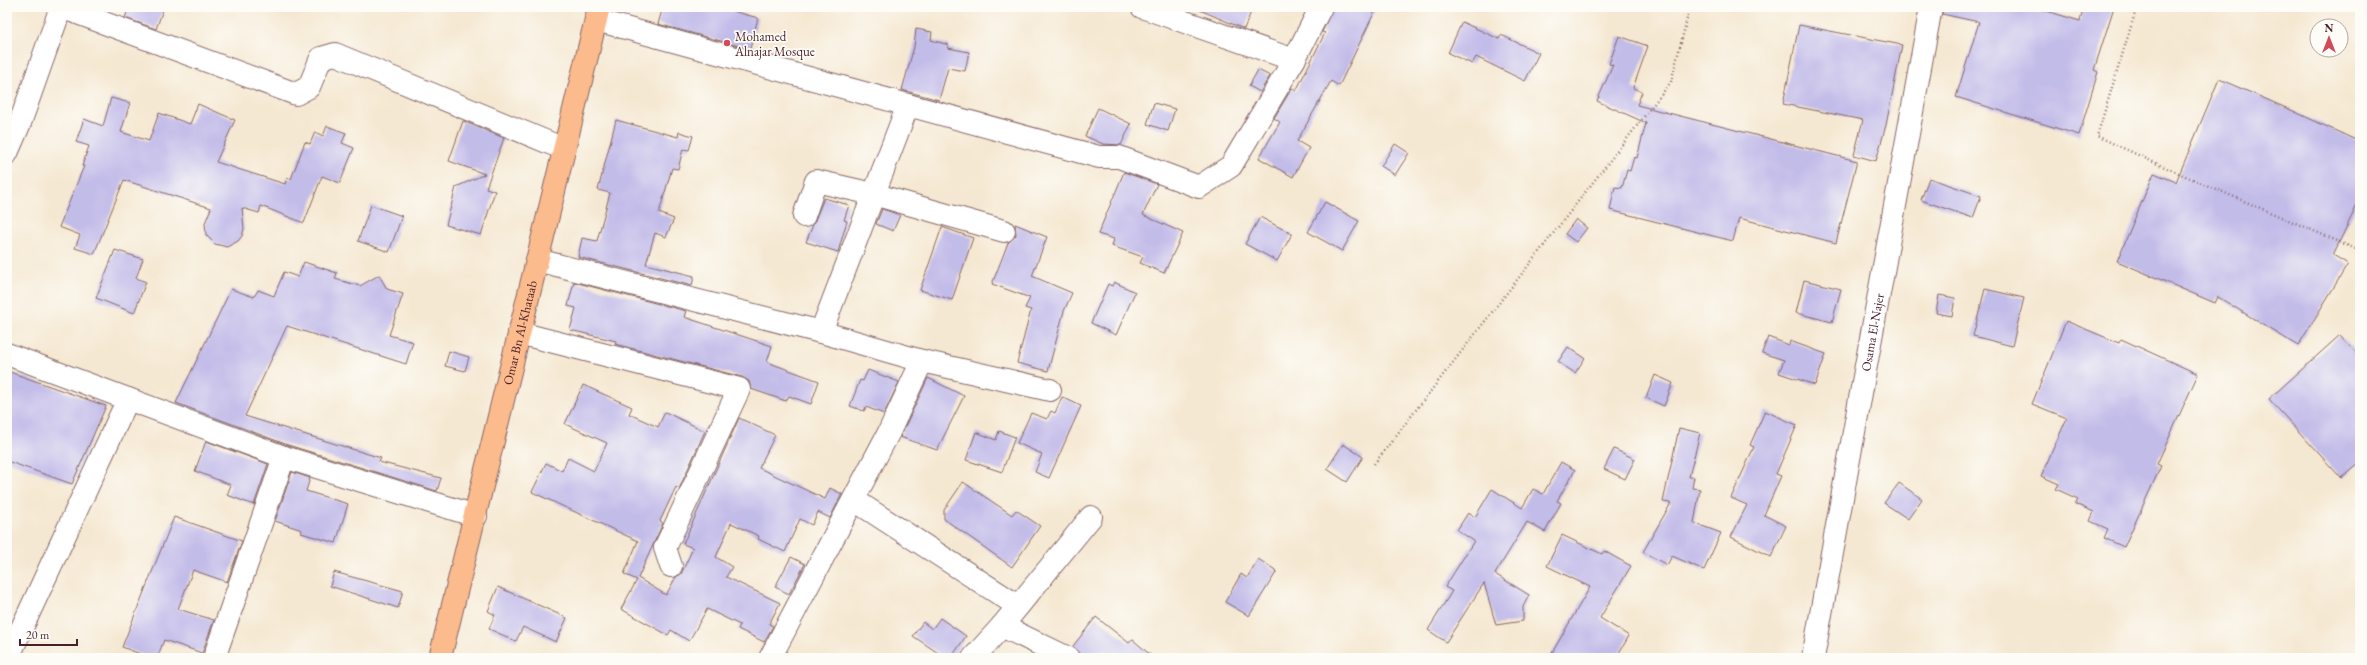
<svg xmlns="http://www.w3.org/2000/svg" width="2367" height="665" font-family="'EB Garamond',serif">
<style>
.building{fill:#c2bce9}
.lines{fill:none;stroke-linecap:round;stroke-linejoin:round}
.minor-casing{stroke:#866565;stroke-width:24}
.major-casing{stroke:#866565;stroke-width:24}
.path{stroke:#866565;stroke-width:2.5;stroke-dasharray:1 3;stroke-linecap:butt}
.minor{stroke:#fff;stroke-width:22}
.major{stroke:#fbbb8c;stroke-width:22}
.poi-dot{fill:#d1495b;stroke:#fdfcf7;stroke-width:1.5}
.labels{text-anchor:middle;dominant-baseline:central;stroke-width:3.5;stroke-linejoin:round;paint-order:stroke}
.poi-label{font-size:13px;fill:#4a1f2b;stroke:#fdfcf7;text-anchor:start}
.street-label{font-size:13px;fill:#4a1f2b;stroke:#fdfcf7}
</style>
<rect width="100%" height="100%" fill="#fdfcf7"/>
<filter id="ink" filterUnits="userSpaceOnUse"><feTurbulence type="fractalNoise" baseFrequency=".025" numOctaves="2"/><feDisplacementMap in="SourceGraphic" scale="8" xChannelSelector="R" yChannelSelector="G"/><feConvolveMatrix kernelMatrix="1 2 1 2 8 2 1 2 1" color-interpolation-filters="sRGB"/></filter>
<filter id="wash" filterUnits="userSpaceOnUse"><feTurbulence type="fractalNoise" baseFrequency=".012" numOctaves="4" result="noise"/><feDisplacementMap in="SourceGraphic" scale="16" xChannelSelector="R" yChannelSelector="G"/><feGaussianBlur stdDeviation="0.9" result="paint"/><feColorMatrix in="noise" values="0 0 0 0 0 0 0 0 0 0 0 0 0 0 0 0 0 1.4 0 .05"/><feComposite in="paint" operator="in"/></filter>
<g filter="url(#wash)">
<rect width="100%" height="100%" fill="#f5e8d2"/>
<g id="blocks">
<g class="building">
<polygon points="129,7 164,7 156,29 125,18"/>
<polygon points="663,7 718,7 758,18 750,49 658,24"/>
<polygon points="1193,7 1253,7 1244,29"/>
<polygon points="1333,7 1377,7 1339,86 1331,81 1297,141 1309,148 1293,177 1259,158 1280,122 1274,118 1292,88 1296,91 1325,33 1322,32"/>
<polygon points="1943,7 2033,7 2080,21 2084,7 2114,7 2094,70 2098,72 2079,135 1956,97 1979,22 1942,14"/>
<polygon points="1462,22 1499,39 1501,35 1539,53 1525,81 1476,57 1472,64 1448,53"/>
<polygon points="1799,25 1902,45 1886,125 1876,161 1854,155 1863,120 1783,104"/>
<polygon points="916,29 932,32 931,40 949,45 948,48 969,52 965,71 948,68 939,100 902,90 914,47"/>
<polygon points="1619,36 1648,46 1633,88 1642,92 1637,105 1857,161 1836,243 1739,218 1733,241 1610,210 1615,187 1622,188 1627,170 1630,171 1634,157 1637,158 1646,123 1597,101 1613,65 1609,64"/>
<polygon points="1258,70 1270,76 1260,92 1249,86"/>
<polygon points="2219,79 2291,110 2360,142 2360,199 2333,255 2348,264 2298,346 2218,297 2215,303 2117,261 2154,173 2176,182"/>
<polygon points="111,98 130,103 121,132 149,141 159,113 190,124 198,104 235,120 216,162 285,184 287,178 291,179 305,142 310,144 315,132 323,136 327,126 346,133 342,143 354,148 340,183 322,176 304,223 261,206 259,213 242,208 244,229 242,236 238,241 227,247 215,244 206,235 205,223 211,208 124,180 94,254 75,248 80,235 59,227 84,166 82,166 89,146 76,142 84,119 103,126"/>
<polygon points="1154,103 1175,109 1168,131 1147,124"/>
<polygon points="1098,108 1131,124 1121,145 1103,144 1085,136"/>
<polygon points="616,120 678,137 679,132 693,136 689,150 683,149 678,169 672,168 659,213 674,219 666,237 655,233 646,264 694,276 692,286 578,257 582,238 597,241 610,193 598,190"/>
<polygon points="463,121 504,138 486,188 495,191 481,235 446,225 456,187 485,174 449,161"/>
<polygon points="1395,144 1409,153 1395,175 1381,166"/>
<polygon points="1124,172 1157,184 1143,215 1183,233 1164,273 1140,263 1143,257 1112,246 1114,239 1098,234"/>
<polygon points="1929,178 1981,196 1973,218 1921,200"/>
<polygon points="824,198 849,205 844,220 847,221 838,252 806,242"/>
<polygon points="1325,202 1359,221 1342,251 1308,232"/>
<polygon points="371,205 402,216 389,252 358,241"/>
<polygon points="882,209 900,215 893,231 876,224"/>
<polygon points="1260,217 1292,234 1277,261 1245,244"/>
<polygon points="1576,219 1587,228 1576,242 1565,234"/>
<polygon points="1015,224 1047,237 1032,276 1072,293 1064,311 1048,371 1017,363 1031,310 1025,308 1030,298 992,284 1008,243 1016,235"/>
<polygon points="942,227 973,238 952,300 920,290"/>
<polygon points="115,250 143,259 136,278 146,282 134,313 96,298"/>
<polygon points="304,262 337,273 335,279 360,286 379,275 387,289 403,294 389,335 413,342 406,364 287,326 245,416 381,458 379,462 441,478 437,491 288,445 176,403 231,289 254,297 258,290 274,296 284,272 298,277"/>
<polygon points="1804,280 1841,289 1832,322 1796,313"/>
<polygon points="574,282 686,311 684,317 772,346 767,362 819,381 811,404 789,396 786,401 751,389 749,381 742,377 615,344 616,341 570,330 576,308 568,306"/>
<polygon points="1114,282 1135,292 1116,335 1091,323 1108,284 1112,286"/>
<polygon points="1985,289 2024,298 2012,346 1973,336"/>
<polygon points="1939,295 1955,298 1952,316 1936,313"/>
<polygon points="2066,321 2119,343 2121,339 2198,374 2157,464 2161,466 2124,547 2104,538 2108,529 2090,521 2094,512 2075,504 2078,499 2056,489 2059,484 2041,476 2067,418 2032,404"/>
<polygon points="2340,335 2360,357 2360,462 2341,478 2269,399"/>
<polygon points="1768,337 1789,345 1790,341 1826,354 1815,385 1779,373 1784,360 1762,353"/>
<polygon points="1568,347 1585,358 1575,373 1558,362"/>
<polygon points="449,351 469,357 465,371 445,366"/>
<polygon points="868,370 899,382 884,414 866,407 864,411 850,406 860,380 863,381"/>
<polygon points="7,371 106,406 72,484 7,461"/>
<polygon points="1655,375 1673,383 1664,406 1646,398"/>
<polygon points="928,378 964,396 937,450 900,437"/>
<polygon points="583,385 632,407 629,414 658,427 665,412 705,431 679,489 676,487 660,521 663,523 638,578 666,595 676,577 681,574 693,548 683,544 739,418 775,435 759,468 825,499 830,488 842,494 830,518 818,512 812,525 800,519 785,552 758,539 759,536 731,523 716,557 732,567 726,577 780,603 769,624 773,626 764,642 738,629 740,625 707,609 689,641 671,630 668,635 621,609 637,580 624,574 638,541 532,492 546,463 562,471 568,458 594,471 607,443 565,424"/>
<polygon points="1062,397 1081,406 1049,478 1035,472 1042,454 1017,443 1031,413 1047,419 1051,411 1055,413"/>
<polygon points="1765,411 1797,425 1776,474 1781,476 1764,515 1786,526 1771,557 1731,537 1747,505 1731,498 1754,447 1750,445"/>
<polygon points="1679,428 1700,433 1689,477 1694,477 1692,488 1700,489 1694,523 1721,533 1704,570 1672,556 1667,565 1643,552 1671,503 1663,502"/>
<polygon points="999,431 1015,437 1002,472 966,460 976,432 996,440"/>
<polygon points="206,441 268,464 254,505 227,495 231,485 195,471"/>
<polygon points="1343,444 1363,457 1347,482 1327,469"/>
<polygon points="1614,449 1635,459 1625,479 1604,469"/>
<polygon points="1561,462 1575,470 1557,501 1561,503 1545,532 1527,522 1495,574 1529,595 1523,607 1523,621 1496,625 1484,583 1446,642 1428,630 1452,591 1445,587 1474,541 1457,530 1468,513 1475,517 1492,489 1522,508 1533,489 1543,494"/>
<polygon points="292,472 310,478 306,491 348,504 336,543 301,533 302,530 275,521"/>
<polygon points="963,482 1012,515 1016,510 1040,526 1012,567 944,519 944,510"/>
<polygon points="1899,483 1922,499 1908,519 1884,503"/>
<polygon points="174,517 242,541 227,582 193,570 178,609 214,620 202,653 164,640 157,658 151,658 122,647"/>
<polygon points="1562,535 1602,554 1604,551 1631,566 1600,618 1629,636 1616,658 1549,658 1590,587 1547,566"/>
<polygon points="791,557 805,564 789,594 775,587"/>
<polygon points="1258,559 1277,571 1249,616 1225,602 1241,574 1247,578"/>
<polygon points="334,572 403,591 398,608 330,586"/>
<polygon points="498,587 567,618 556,642 523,627 516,641 489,629 495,615 488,611"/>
<polygon points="1096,617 1129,643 1132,639 1154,658 1082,658 1073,646"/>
<polygon points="940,618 966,636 951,658 946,654 944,657 913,636 923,622 932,629"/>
</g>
</g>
</g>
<g filter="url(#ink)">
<use href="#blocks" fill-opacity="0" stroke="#866565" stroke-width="1"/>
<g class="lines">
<g class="minor-casing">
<g id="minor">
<polyline points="61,7 296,94 309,87 321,58 335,54 564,149"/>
<polyline points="1142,7 1294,60"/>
<polyline points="596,20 1099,157 1119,157 1199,187 1231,166 1294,60 1321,7"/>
<polyline points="7,153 20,123 61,7"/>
<polyline points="804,216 816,181 873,194 1004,231"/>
<polyline points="537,260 821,332 922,361 1050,390"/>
<polyline points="821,332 908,105"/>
<polyline points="519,333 739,389 665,548 671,566"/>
<polyline points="7,354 284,457 476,516"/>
<polyline points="854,500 1018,606"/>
<polyline points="1002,626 1068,658"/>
<polyline points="8,658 128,399"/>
<polyline points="214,658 284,457"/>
<polyline points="770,658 889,432 922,361"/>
<polyline points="973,658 1002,626 1091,517"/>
<path id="s1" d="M1813,658L1931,7"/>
</g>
</g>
<g class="major-casing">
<g id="major">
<path id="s2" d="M440,658L599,7"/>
</g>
</g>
<g class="path">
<polyline points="2137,7 2097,136 2162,166 2356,249 2360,247"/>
<polyline points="1374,464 1671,82 1690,7"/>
</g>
<use href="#minor" class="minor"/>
<use href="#major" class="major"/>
</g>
</g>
<circle class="poi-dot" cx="727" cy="43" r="4"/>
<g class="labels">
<g class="poi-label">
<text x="735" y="36">Mohamed<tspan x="735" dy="15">Alnajar Mosque</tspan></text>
</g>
<g class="street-label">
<text stroke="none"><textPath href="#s1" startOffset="331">Osama El-Najer</textPath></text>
<text stroke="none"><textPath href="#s2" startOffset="335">Omar Bn Al-Khataab</textPath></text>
</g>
</g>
<rect width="2367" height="665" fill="none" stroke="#fdfcf7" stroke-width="24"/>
<g transform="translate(2329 38)"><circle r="19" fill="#fdfcf7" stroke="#b5a4a5"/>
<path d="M0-3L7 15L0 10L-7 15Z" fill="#d1495b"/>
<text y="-6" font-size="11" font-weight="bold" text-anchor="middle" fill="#4a1f2b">N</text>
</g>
<path d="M20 639v6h57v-6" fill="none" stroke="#4a1f2b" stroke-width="2"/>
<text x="26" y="639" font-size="12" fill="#4a1f2b" stroke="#fdfcf7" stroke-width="3" paint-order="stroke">20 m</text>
</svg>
